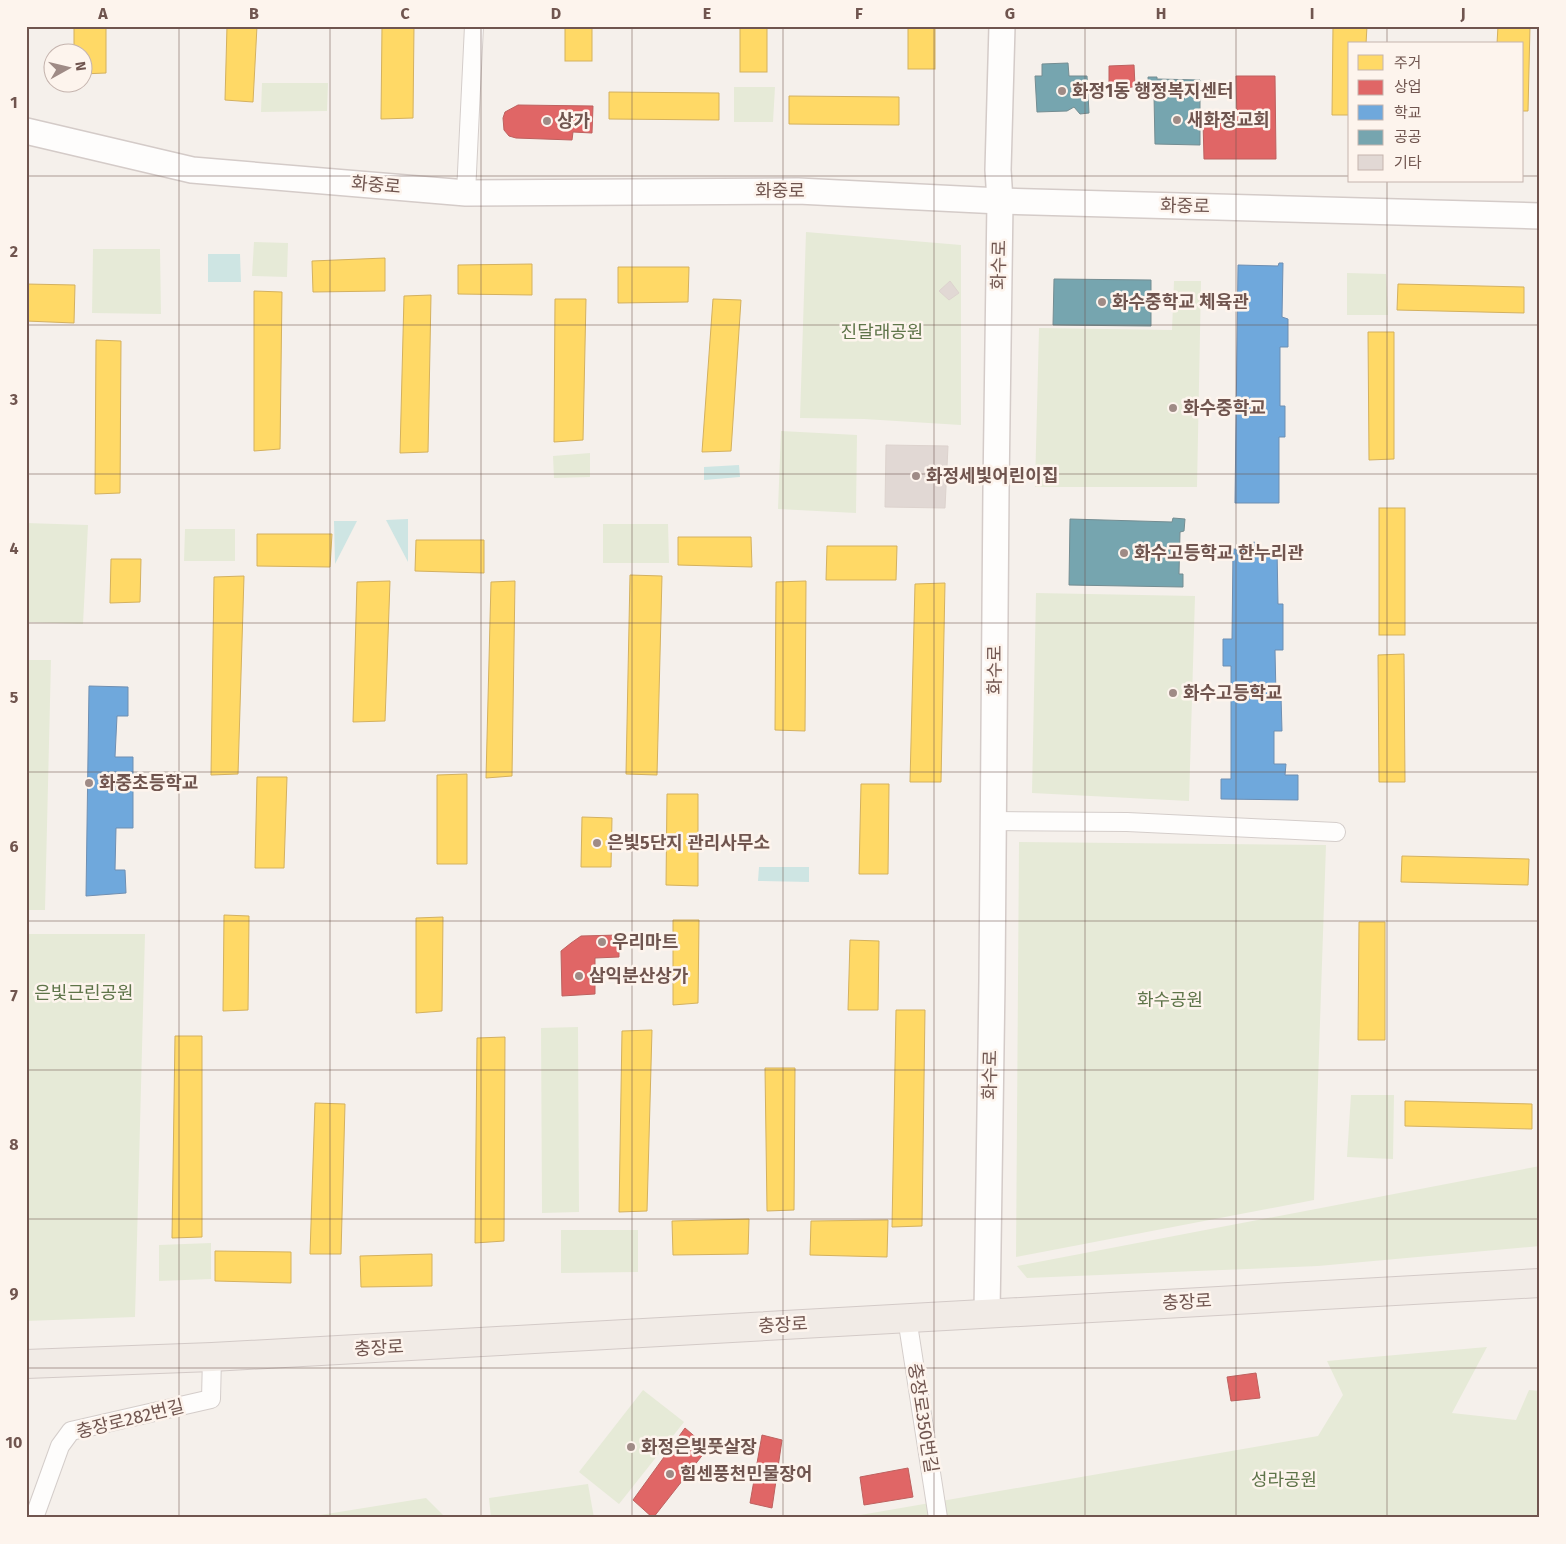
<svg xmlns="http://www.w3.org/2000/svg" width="1566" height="1544" font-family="'Fira Sans','Noto Sans KR',sans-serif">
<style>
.green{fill:#e6ead7}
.water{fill:#cee5e3}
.homes{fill:#ffd966;stroke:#d4b15f}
.shops{fill:#e06666;stroke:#be615f}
.schools{fill:#6fa8dc;stroke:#6f8fb2}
.public{fill:#76a5af;stroke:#748d92}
.building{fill:#e1d8d4;stroke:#ddd3ce}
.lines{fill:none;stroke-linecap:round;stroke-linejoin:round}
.street-casing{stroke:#d4cdca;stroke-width:20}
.secondary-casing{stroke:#d4cbc8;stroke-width:28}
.primary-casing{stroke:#d3cac7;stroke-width:30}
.street{stroke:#fefdfc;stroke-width:18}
.secondary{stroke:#fefdfc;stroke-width:25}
.primary{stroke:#f1ebe6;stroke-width:28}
.grid{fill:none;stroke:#70554f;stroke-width:1;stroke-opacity:0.55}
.poi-dot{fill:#9f8b86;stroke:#fdf4ed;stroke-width:2}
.labels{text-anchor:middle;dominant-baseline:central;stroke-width:5;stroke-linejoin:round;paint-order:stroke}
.poi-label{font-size:18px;font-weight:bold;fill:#70554f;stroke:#fdf4ed;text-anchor:start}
.street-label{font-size:18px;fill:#70554f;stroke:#fdf4ed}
.park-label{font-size:18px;fill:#5e7449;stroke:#fdf4ed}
.neatline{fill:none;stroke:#70554f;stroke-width:2}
.grid-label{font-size:16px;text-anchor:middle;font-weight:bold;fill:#70554f}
</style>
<rect width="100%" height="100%" fill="#f5f0eb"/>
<g class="green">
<polygon points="262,83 328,83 327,111 261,112"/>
<polygon points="734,87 775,87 773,122 734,122"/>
<polygon points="806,232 961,245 961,425 864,419 800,418"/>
<polygon points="254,242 288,243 287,277 252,276"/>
<polygon points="93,249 160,249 161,314 92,313"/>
<polygon points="1347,273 1386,274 1388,315 1347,315"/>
<polygon points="1174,281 1201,281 1197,487 1035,487 1039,328 1172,330"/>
<polygon points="781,431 857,435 856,513 778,509"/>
<polygon points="590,453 590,477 554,478 553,456"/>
<polygon points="26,523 88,525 83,624 26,622"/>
<polygon points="603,524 668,524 669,563 603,563"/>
<polygon points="185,529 235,529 235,561 184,561"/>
<polygon points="1036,593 1195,596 1189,801 1032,793"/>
<polygon points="26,660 51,660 45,910 26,910"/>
<polygon points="1019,842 1326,845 1314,1200 1016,1257"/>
<polygon points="26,934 145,934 135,1317 26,1321"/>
<polygon points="578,1027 579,1212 542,1213 541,1028"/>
<polygon points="1351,1095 1394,1095 1393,1159 1347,1157"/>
<polygon points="1540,1166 1540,1246 1318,1266 1027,1278 1017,1266"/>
<polygon points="561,1230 638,1230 638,1272 561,1273"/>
<polygon points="211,1243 211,1279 159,1281 159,1245"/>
<polygon points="1487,1347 1452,1413 1516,1420 1529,1390 1540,1391 1540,1518 843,1518 1318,1436 1343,1395 1327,1361"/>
<polygon points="643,1390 684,1422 619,1504 579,1472"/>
<polygon points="588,1484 594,1518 491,1518 489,1498"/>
<polygon points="426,1498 446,1518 304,1518 308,1517"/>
</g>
<g class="water">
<polygon points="208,254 240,254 241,282 208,282"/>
<polygon points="739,465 740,477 704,480 704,467"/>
<polygon points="408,519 408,562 386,520"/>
<polygon points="334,521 357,521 335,564"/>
<polygon points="759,867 809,867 809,882 758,881"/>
</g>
<g class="homes">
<polygon points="74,26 106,26 106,73 82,74 82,52 74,52"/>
<polygon points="227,26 257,26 253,102 225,100"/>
<polygon points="382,26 414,26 413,118 381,119"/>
<rect x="565" y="26" width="27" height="35"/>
<rect x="740" y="26" width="27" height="46"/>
<rect x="908" y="26" width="27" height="43"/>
<polygon points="1333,26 1367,26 1366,44 1350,44 1350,115 1332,115"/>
<polygon points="1498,26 1530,26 1528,111 1522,111 1522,44 1497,44"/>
<polygon points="609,92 719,93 719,120 609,119"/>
<polygon points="789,96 899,97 899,125 789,124"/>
<polygon points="385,258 385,291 313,292 312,261"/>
<polygon points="532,264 532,295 458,294 458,265"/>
<polygon points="618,267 689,267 688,302 618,303"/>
<polygon points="26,284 75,285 74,323 26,321"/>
<polygon points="1398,284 1524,287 1524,313 1397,310"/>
<polygon points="254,291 282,292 280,449 254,451"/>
<polygon points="431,295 428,452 400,453 404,296"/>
<polygon points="555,299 586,299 583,440 554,442"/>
<polygon points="713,299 741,300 731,451 702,452"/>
<polygon points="1368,332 1394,332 1394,459 1369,460"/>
<polygon points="96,340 121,341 120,493 95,494"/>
<rect x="1379" y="508" width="26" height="127"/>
<polygon points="257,534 332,534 330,567 257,566"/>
<polygon points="678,537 751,537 752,567 678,565"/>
<polygon points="416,540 484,540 484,573 415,571"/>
<polygon points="827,546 897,546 896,580 826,580"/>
<polygon points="111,559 141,559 140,602 110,603"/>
<polygon points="630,575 662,576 657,775 626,774"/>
<polygon points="244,576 238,774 211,775 214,577"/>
<polygon points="390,581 385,721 353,722 357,582"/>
<polygon points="515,581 512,776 486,778 491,582"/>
<polygon points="806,581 805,731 775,730 776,582"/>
<polygon points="945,583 941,782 910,782 915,584"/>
<polygon points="1404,654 1405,782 1379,782 1378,655"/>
<polygon points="467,774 467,864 437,864 437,775"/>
<polygon points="257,777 287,777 284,868 255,868"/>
<polygon points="861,784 889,784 888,874 859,874"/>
<polygon points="667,794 698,794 698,886 666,885"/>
<polygon points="582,817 612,818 611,867 581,867"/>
<polygon points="1402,856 1529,859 1528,885 1401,882"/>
<polygon points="224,915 249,916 248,1010 223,1011"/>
<polygon points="443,917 442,1011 416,1013 416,918"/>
<polygon points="673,920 699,920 698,1003 673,1005"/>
<polygon points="1539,920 1540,920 1540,1047"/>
<polygon points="1359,922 1385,922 1385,1040 1358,1040"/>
<polygon points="850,940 879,941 878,1010 848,1010"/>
<polygon points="896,1010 925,1010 922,1226 892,1227"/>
<polygon points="652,1030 647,1211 619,1212 622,1031"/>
<polygon points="175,1036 202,1036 202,1237 172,1238"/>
<polygon points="505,1037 504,1241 475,1243 477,1038"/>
<polygon points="765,1068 795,1068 794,1210 767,1211"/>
<polygon points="1405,1101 1532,1104 1532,1129 1405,1126"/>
<polygon points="315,1103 345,1104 341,1254 310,1254"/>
<polygon points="749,1219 748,1254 673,1255 672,1221"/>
<polygon points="888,1220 887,1257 810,1255 811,1221"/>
<polygon points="215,1251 291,1252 291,1283 215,1281"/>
<polygon points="432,1254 432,1286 361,1287 360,1256"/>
</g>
<g class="shops">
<polygon points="1134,65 1135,86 1122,90 1109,87 1109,66"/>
<polygon points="1236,76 1275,76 1276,159 1204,159 1203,121 1237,121"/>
<polygon points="518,105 593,106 592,133 573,132 572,140 516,138 509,136 504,130 503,118 505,112"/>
<polygon points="619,935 619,957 595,958 595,994 562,996 561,951 571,943 581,936"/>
<polygon points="1256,1373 1260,1398 1231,1401 1227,1377"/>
<polygon points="685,1428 708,1448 653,1518 633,1500"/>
<polygon points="762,1435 782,1440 772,1508 750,1503"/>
<polygon points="908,1468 913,1497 864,1505 860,1477"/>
</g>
<g class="schools">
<polygon points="1279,263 1283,263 1282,317 1288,319 1288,347 1280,347 1280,406 1285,406 1285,437 1279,437 1279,503 1235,503 1238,265 1278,266"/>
<polygon points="1254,542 1258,544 1259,548 1277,548 1278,604 1283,604 1283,650 1275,650 1276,696 1281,696 1282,731 1274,731 1274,764 1286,764 1285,775 1298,775 1298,800 1221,799 1221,779 1231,779 1231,666 1223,666 1223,639 1232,639 1233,549 1251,550 1251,544"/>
<polygon points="89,686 128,687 128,716 117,716 115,757 133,757 133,828 116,828 115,870 125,870 126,893 86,896"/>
</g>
<g class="public">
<polygon points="1068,63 1069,76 1087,76 1089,113 1080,114 1074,107 1067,111 1037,112 1035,76 1042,76 1042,64"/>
<polygon points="1148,77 1157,77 1157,79 1200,80 1200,145 1155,144 1154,96 1149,96"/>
<polygon points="1054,279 1151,280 1151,326 1053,325"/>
<polygon points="1173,518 1185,519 1184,531 1180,532 1179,574 1183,574 1183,587 1069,585 1070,519 1172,522"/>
</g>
<g class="building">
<polygon points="950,281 959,293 949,300 939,291"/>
<polygon points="886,445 948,446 945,508 885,507"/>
</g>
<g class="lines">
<g class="street-casing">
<g id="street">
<polyline points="466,193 474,26"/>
<polyline points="993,821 1127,822 1336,832"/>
<polyline points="907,1318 938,1518"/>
<polyline points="34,1518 60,1446 71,1431 211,1399 212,1357"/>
</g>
</g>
<g class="secondary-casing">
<g id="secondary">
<polyline points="26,131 192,170 466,193 798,191 1000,201 1540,216"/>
<polyline points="987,1313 992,981 996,490 1000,201 998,170 1002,26"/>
</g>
</g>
<g class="primary-casing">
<polyline id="primary" points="26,1364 212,1357 1540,1283"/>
</g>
<use href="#street" class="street"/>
<use href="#secondary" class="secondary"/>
<use href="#primary" class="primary"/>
</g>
<path class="grid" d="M179,26V1518M330,26V1518M481,26V1518M632,26V1518M783,26V1518M934,26V1518M1085,26V1518M1236,26V1518M1387,26V44M26,176H1350M1522,176H1540M1387,181V1518M26,325H1540M26,474H1540M26,623H1540M26,772H1540M26,921H1540M26,1070H1540M26,1219H1540M26,1368H1540"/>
<g class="poi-dot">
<circle cx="1062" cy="91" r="5"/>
<circle cx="1177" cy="120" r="5"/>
<circle cx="547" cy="121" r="5"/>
<circle cx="1102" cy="302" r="5"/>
<circle cx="1173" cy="408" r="5"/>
<circle cx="916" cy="476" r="5"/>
<circle cx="1124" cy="553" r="5"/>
<circle cx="1173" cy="693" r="5"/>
<circle cx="89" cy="783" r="5"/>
<circle cx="597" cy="843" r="5"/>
<circle cx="602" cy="942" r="5"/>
<circle cx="579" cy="976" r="5"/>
<circle cx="631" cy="1447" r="5"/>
<circle cx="670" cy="1474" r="5"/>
</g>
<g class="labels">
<g class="poi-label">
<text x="1072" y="91">화정1동 행정복지센터</text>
<text x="1187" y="120">새화정교회</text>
<text x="557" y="121">상가</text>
<text x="1112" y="302">화수중학교 체육관</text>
<text x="1183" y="408">화수중학교</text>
<text x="926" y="476">화정세빛어린이집</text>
<text x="1134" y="553">화수고등학교 한누리관</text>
<text x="1183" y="693">화수고등학교</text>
<text x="99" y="783">화중초등학교</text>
<text x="607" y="843">은빛5단지 관리사무소</text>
<text x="612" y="942">우리마트</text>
<text x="589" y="976">삼익분산상가</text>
<text x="641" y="1447">화정은빛풋살장</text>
<text x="680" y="1474">힘센풍천민물장어</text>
</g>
<g class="street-label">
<text transform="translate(376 185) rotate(5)">화중로</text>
<text x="780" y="191">화중로</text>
<text transform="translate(1185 206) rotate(1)">화중로</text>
<text transform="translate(999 265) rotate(-89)">화수로</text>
<text transform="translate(995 670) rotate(-90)">화수로</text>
<text transform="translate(990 1075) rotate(-89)">화수로</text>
<text transform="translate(1187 1302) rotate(-3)">충장로</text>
<text transform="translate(783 1325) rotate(-3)">충장로</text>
<text transform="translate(379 1348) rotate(-3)">충장로</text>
<text transform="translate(923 1418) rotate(81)">충장로350번길</text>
<text transform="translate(130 1419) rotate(-14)">충장로282번길</text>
</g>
<g class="park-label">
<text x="882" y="332">진달래공원</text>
<text x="84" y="993">은빛근린공원</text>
<text x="1170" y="1000">화수공원</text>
<text x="1284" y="1480">성라공원</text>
</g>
</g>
<rect width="1566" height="1544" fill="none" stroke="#fdf4ed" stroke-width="55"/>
<rect x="1348" y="42" width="175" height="140" fill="#fdf4ed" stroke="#c5b4ae"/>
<rect x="1358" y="55" width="25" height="15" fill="#ffd966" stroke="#c5b4ae"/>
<text x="1394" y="68" font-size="15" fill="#70554f">주거</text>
<rect x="1358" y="80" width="25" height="15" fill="#e06666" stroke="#c5b4ae"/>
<text x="1394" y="92" font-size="15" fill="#70554f">상업</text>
<rect x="1358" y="105" width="25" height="15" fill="#6fa8dc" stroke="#c5b4ae"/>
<text x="1394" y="118" font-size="15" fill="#70554f">학교</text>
<rect x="1358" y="130" width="25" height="15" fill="#76a5af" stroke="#c5b4ae"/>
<text x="1394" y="142" font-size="15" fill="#70554f">공공</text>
<rect x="1358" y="155" width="25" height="15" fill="#e1d8d4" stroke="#c5b4ae"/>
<text x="1394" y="168" font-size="15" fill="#70554f">기타</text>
<g transform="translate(68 68) rotate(82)"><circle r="24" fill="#fdf4ed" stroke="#c5b4ae"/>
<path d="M0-4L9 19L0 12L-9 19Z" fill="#9f8b86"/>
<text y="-8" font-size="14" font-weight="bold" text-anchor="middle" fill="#70554f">N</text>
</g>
<rect x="28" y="28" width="1510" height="1488" class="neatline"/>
<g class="grid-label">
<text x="103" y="19">A</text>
<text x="254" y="19">B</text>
<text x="405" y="19">C</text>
<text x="556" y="19">D</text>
<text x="707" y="19">E</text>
<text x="859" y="19">F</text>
<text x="1010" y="19">G</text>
<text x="1161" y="19">H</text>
<text x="1312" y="19">I</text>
<text x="1463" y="19">J</text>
<text x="14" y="108">1</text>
<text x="14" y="257">2</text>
<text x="14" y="405">3</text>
<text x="14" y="554">4</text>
<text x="14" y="703">5</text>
<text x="14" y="852">6</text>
<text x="14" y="1001">7</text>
<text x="14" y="1150">8</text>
<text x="14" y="1299">9</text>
<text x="14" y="1448">10</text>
</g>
</svg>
